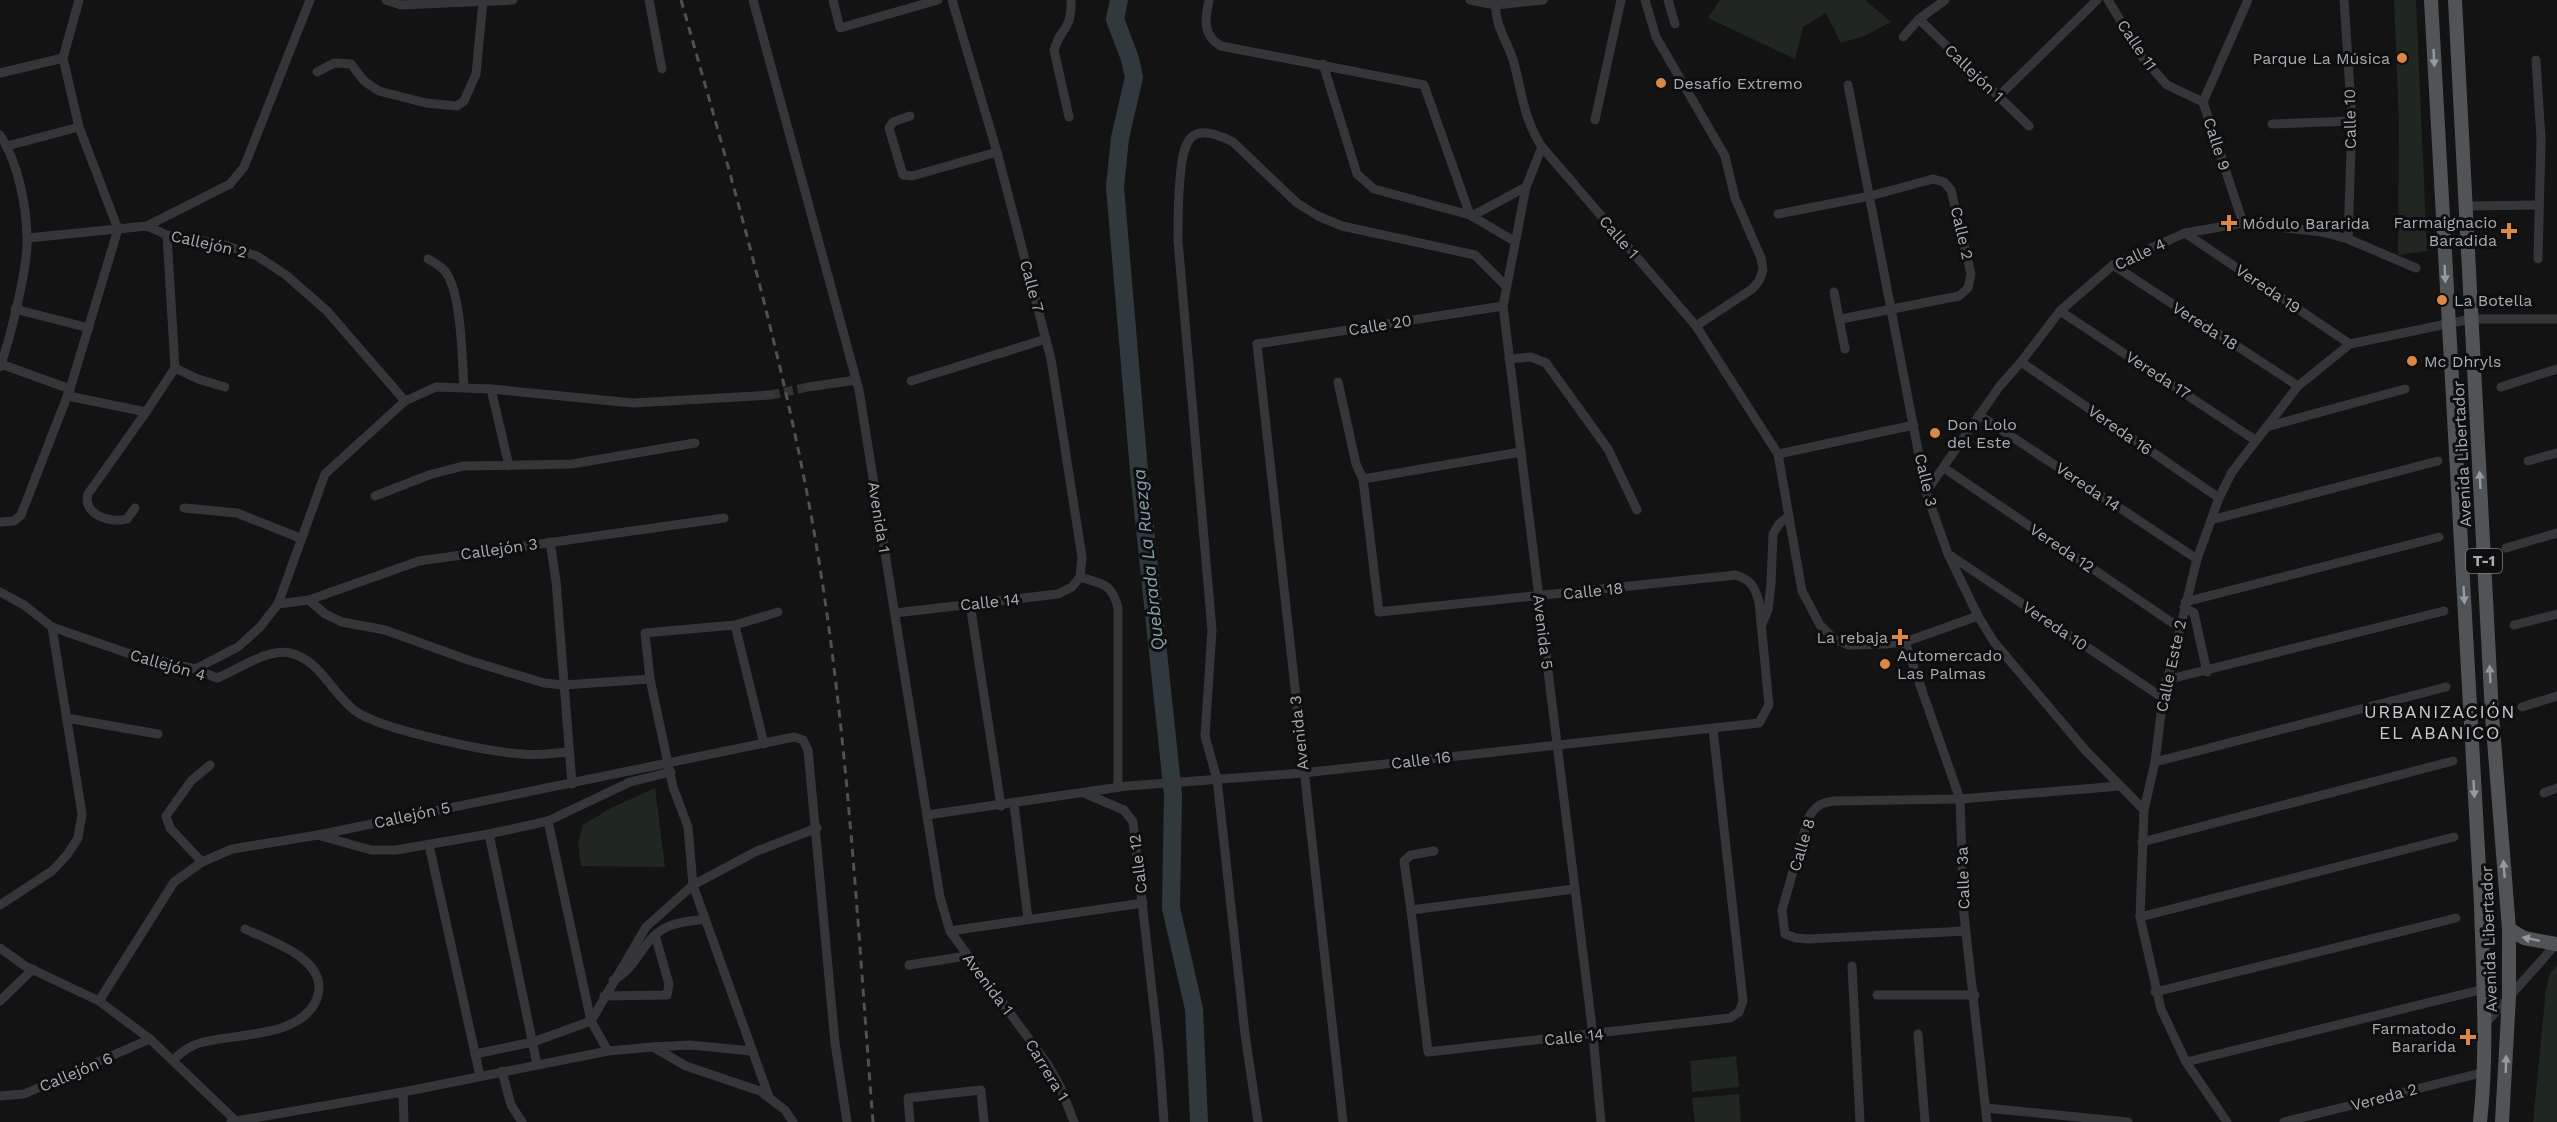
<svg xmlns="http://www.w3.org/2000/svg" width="2557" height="1122" font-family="'Work Sans',sans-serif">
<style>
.green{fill:#202620}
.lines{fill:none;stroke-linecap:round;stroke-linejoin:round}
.river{stroke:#303a3d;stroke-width:18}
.street-tunnel{stroke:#303234;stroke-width:9;stroke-dasharray:9 4.5;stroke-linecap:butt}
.street{stroke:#343639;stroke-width:9}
.primary{stroke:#515457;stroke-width:14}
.rail{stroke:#4e5053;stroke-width:3;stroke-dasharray:8 6;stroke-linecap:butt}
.oneway{fill:#959ba1}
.poi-dot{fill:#dc8743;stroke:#0e0e0f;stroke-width:2}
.labels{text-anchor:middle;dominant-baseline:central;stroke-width:6;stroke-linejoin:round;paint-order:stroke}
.shield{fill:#0e0e0f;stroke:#787d82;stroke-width:1.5}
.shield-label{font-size:15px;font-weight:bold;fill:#a6adb3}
.street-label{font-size:16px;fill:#a6adb3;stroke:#0e0e0f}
.poi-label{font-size:16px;fill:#a6adb3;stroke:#0e0e0f;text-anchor:start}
.water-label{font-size:18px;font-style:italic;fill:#81a0aa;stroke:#0e0e0f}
.neighbourhood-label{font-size:18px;letter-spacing:1.5px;fill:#c6cbd0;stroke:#0e0e0f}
</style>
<rect width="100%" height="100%" fill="#131314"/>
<g class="green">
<polygon points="1720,0 1865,0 1891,22 1864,36 1841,43 1826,13 1803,27 1795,59 1708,18"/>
<polygon points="2394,0 2416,0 2427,251 2398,255 2399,123"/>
<polygon points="655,788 665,867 581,866 578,843 583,825 611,808"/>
<polygon points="2557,965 2557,1122 2533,1122 2546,989 2550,973"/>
<polygon points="1736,1056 1739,1087 1692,1092 1690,1061"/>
<polygon points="1739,1094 1741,1122 1695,1122 1692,1098"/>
</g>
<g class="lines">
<polyline class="river" points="1119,0 1115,19 1130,59 1134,77 1120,138 1115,187 1139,471 1173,795 1171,908 1194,1009 1199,1122"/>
<polyline class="street-tunnel" points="771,395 808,387"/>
<g class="street">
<polyline points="386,0 401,5 513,0"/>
<polyline points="649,0 662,69"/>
<polyline points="753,0 859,390 940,897 950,931 1048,1065 1060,1086 1074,1122"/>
<polyline points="833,0 840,28 938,0"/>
<polyline points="952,0 997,152 1051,359 1082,557 1080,577"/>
<path d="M1209,0C1205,19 1202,35 1221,46L1424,85L1470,215"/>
<polyline points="1470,0 1496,5 1543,0"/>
<polyline points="1645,0 1656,37 1725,156 1735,198 1761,258 1763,270 1759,281 1752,289 1696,326"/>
<polyline points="1668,0 1675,24"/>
<polyline points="2108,0 2143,58 2167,85 2203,102"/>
<polyline points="2344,0 2352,121 2348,239"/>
<path d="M1496,5C1494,25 1509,44 1514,63C1522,93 1524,120 1542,147L1696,326L1778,454L1802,591L1820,625L1834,639L1849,645L1885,644L1905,642L1978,616"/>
<polyline points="1919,19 2029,126"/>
<polyline points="1903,37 1919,19 1945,0"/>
<polyline points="63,58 79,0"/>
<polyline points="2536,60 2541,139 2538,259"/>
<polyline points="1323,64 1357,174 1374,189 1470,215 1514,241"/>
<polyline points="317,72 334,63 351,64 364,81 379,91 426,103 457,106 464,101 476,74 483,1"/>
<polyline points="0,73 63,58 79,127 118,229 70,389 21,515 14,521 0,522"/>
<polyline points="1848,85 1926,492 1948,554 1978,616 1994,642 2086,751 2144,810"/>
<polyline points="1998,97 2097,0"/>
<polyline points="910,116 893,122 889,128 903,175 912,176 997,152"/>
<path d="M1069,117L1054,50C1061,26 1072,31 1071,0"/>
<polyline points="1595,120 1621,0"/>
<polyline points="2272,124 2352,121"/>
<path d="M0,135C18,163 26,203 27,236C29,264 10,339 0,367"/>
<polyline points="7,146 79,127"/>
<polyline points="1542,147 1526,187 1503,306 1593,1035 1601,1122"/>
<polyline points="2465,206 2538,205"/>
<polyline points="1778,214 1870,196 1933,179 1944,182 1951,190 1971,274 1968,288 1959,296 1841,319"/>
<polyline points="1472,216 1526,187"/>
<polyline points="2243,223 2203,102 2248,0"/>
<polyline points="147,226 230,184 244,167 310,0"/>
<polyline points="2185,233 2350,344"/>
<polyline points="28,238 147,226 167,235 222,244 257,256 286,275 327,311 405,401"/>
<path d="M428,259C433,262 439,265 443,269C462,287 462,361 464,387"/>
<polyline points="2113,265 2298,386"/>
<polyline points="1834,292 1845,349"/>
<polyline points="15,309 89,328"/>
<polyline points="2060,311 2255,440"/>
<polyline points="1509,359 1531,357 1546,363 1608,449 1637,510"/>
<polyline points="2021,362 2219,498"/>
<polyline points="1,364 70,389"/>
<polyline points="175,368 198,379 225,387"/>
<polyline points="911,381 1046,339"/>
<polyline points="1338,382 1356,464 1363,479"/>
<polyline points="808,387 856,380"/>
<polyline points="2501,387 2557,369"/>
<polyline points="491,389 509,466"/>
<polyline points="68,396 146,412 175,368 167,235"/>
<polyline points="1979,415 2197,559"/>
<polyline points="2266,427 2405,389"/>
<polyline points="1778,454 1914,425"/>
<polyline points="2528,461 2557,453"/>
<polyline points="1944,468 2180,628"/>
<polyline points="1926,492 1999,387 2021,362 2060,311 2113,265 2185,233 2243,223 2322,232 2348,239 2416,268"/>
<polyline points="375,496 429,475 463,466 572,464 695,443"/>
<path d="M135,508L127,519C110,524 82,514 88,494L146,412"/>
<polyline points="184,508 237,513 300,538"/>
<polyline points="2211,520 2438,461"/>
<polyline points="550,542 556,581 572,784"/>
<polyline points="2506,548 2557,533"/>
<polyline points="1948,554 2163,698"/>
<path d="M1080,577C1102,584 1112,583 1118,608V787"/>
<path d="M0,592L24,605L52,627L130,654L195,669L217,678C237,670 268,648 290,653C319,659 332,693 354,710C377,729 489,752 522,754C537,756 553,753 568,752"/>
<polyline points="309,600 325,614 342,622 385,630 471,661 544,683 564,685 650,679"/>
<polyline points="2185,602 2439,537"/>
<polyline points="278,604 309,600 419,561 724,518"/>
<polyline points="970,604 1001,806"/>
<polyline points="2184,607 2194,613 2207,672"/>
<polyline points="895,613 1058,594 1072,587 1080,577"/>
<polyline points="1762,624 1768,610 1771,584 1773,534 1779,524 1789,516"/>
<polyline points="735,625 778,612"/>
<polyline points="2514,625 2557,614"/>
<polyline points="1905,642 1960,799 1964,915 1987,1122"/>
<polyline points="195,669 238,647 260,627 278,604 325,474 405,401 436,387 491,389 633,403 771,395"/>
<polyline points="2166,680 2444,611"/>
<polyline points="2522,707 2557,696"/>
<polyline points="66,718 158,734"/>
<polyline points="764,744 735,625 645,633 650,679 673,787 688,827 693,885 757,851 817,828"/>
<polyline points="2155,762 2446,687"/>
<polyline points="2544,793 2557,788"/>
<polyline points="1086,794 1124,810 1133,822 1159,1052 1164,1122"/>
<polyline points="1014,804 1028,919"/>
<path d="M927,815L1127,786L1303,773L1759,723L1769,705L1759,602C1755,587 1751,580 1736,575L1379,612L1363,479L1521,452"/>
<polyline points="489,834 537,1064"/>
<polyline points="321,836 371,850 396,850 489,834 548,821 630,782 671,772"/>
<polyline points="2142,842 2453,761"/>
<polyline points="429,845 480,1076"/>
<polyline points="202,862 170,828 166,816 191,781 210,765"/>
<polyline points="1574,889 1411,910 1428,1052 1730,1018 1739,1012 1743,1001 1713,729"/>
<polyline points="0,905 52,871 67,855 78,838 82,814 52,627"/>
<polyline points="1411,910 1404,861 1411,855 1434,851"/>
<polyline points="2140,917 2454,837"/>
<polyline points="950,931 1143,903"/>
<path d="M1966,931L1808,939L1796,938L1785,934L1782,910L1808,819C1815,806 1820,803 1834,801L1960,799L2120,786"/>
<polyline points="0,948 25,966 99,1001 150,1039 236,1121"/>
<polyline points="909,965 966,956"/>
<polyline points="1852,966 1860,1122"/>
<path d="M613,980C637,969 641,942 663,929C675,922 691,921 705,919"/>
<polyline points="2155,992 2456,918"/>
<polyline points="1877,995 1975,995"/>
<polyline points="604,996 667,995 669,984 655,935"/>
<polyline points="0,1001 33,969"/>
<polyline points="99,1001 174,882 202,862 232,849 318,835 794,737 803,740 808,750 835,1043 847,1122"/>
<polyline points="2485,1024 2557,943"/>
<polyline points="1918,1034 1925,1122"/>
<polyline points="653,1047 690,1045 752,1051"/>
<polyline points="608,1051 591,1021 646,927 693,885 769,1097"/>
<polyline points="475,1054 533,1042 591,1021 548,821"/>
<path d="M173,1060C181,1053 188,1046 200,1043C233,1033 306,1039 318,995C327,958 270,941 245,929"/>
<polyline points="2186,1062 2484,989"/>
<polyline points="502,1071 511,1105 522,1122"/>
<polyline points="403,1092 404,1122"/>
<polyline points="0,1096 24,1094 150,1039"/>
<polyline points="1986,1108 2128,1122"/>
<polyline points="231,1122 403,1092 608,1051 653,1047 686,1066 760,1091 785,1110 793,1122"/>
<polyline points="910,1122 908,1098 981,1090 984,1122"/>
<path d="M1258,1122L1245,1034L1217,779L1205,736L1212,630L1178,241C1178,220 1178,200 1180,179C1183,138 1191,120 1233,142L1297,203L1318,216L1342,226L1475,255L1506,286"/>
<polyline points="1343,1122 1257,344 1503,306"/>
<polyline points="2227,1122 2186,1062 2161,1009 2140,917 2144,810 2155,762 2163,698 2197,559 2219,498 2232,472 2298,386 2350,344 2471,319 2557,319"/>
<polyline points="2284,1122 2485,1072"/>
</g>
<g class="primary">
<path d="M2431,0L2481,905C2483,978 2488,1050 2480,1122"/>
<polyline points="2455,0 2492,715 2509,929 2509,997 2502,1122"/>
<polyline points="2509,929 2524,938 2556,944"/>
</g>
<path class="rail" d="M681,0C726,158 772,317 804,478C846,688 856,908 873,1122"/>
</g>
<defs><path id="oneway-solid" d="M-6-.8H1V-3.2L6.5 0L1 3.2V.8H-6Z" transform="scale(1.5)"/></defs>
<g class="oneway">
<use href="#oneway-solid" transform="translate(2434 58) rotate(87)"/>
<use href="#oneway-solid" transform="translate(2445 274) rotate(87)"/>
<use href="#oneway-solid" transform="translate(2480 480) rotate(-93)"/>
<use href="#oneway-solid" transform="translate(2464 595) rotate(87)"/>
<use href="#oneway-solid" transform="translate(2490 674) rotate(-93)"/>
<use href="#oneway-solid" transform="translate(2474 789) rotate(87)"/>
<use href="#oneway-solid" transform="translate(2504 869) rotate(-94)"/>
<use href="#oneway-solid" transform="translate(2531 939) rotate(-168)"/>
<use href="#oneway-solid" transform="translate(2506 1064) rotate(-88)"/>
</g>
<g class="poi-dot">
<circle cx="2402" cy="58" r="6"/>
<circle cx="1661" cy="83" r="6"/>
<path d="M2226 214h6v6h6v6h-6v6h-6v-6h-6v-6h6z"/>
<path d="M2506 222h6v6h6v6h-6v6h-6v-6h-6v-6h6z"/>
<circle cx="2442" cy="300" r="6"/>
<circle cx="2412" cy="361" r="6"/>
<circle cx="1935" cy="433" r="6"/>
<path d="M1897 628h6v6h6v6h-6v6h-6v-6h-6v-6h6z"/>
<circle cx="1885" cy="664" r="6"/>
<path d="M2465 1028h6v6h6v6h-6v6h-6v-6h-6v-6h6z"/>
</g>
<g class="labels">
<rect class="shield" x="2466" y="549" width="36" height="24" rx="4.5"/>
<g class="shield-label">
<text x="2484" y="561">T-1</text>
</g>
<g class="street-label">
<text transform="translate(2137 45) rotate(56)">Calle 11</text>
<text transform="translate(1974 73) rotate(44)">Callejón 1</text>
<text transform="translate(2350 119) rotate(-91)">Calle 10</text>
<text transform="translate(2217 144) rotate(72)">Calle 9</text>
<text transform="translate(1962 233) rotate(77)">Calle 2</text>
<text transform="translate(1619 237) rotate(49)">Calle 1</text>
<text transform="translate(209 244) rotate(13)">Callejón 2</text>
<text transform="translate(2140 254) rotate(-25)">Calle 4</text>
<text transform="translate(1032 286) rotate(75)">Calle 7</text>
<text transform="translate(2268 289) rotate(34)">Vereda 19</text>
<text transform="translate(1380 325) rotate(-9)">Calle 20</text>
<text transform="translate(2205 326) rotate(33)">Vereda 18</text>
<text transform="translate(2158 375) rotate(33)">Vereda 17</text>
<text transform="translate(2120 430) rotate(35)">Vereda 16</text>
<text transform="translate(2462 454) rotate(-93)">Avenida Libertador</text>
<text transform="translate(1926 480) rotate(77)">Calle 3</text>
<text transform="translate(2088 487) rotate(34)">Vereda 14</text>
<text transform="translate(879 517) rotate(81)">Avenida 1</text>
<text transform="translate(2062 548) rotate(34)">Vereda 12</text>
<text transform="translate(499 549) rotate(-8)">Callejón 3</text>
<text transform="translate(1593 591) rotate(-6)">Calle 18</text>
<text transform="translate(990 602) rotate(-6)">Calle 14</text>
<text transform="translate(2055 626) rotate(34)">Vereda 10</text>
<text transform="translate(1543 632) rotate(83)">Avenida 5</text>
<text transform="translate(168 665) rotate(16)">Callejón 4</text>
<text transform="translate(2171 666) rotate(-78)">Calle Este 2</text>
<text transform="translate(1299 733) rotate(-96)">Avenida 3</text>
<text transform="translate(1421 760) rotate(-7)">Calle 16</text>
<text transform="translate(412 815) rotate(-12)">Callejón 5</text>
<text transform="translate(1802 845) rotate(-73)">Calle 8</text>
<text transform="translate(1138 864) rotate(-97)">Calle 12</text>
<text transform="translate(1963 878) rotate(-92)">Calle 3a</text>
<text transform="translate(2489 939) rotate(-92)">Avenida Libertador</text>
<text transform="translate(988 984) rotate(53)">Avenida 1</text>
<text transform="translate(1574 1037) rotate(-6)">Calle 14</text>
<text transform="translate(1047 1070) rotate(59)">Carrera 1</text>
<text transform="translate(76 1072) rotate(-23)">Callejón 6</text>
<text transform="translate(2384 1097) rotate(-15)">Vereda 2</text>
</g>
<g class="poi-label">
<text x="2390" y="58" text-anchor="end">Parque La Música</text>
<text x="1673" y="83">Desafío Extremo</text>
<text x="2497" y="222" text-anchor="end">Farmaignacio<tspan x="2497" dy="18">Baradida</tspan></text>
<text x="2242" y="223">Módulo Bararida</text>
<text x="2454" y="300">La Botella</text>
<text x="2424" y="361">Mc Dhryls</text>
<text x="1947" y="424">Don Lolo<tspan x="1947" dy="18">del Este</tspan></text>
<text x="1888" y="637" text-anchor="end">La rebaja</text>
<text x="1897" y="655">Automercado<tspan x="1897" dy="18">Las Palmas</tspan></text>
<text x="2456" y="1028" text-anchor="end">Farmatodo<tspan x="2456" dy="18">Bararida</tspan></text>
</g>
<g class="water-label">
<text transform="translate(1148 560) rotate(-96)">Quebrada La Ruezga</text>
</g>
<g class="neighbourhood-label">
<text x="2440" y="711">URBANIZACIÓN<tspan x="2440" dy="21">EL ABANICO</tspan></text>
</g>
</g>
</svg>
